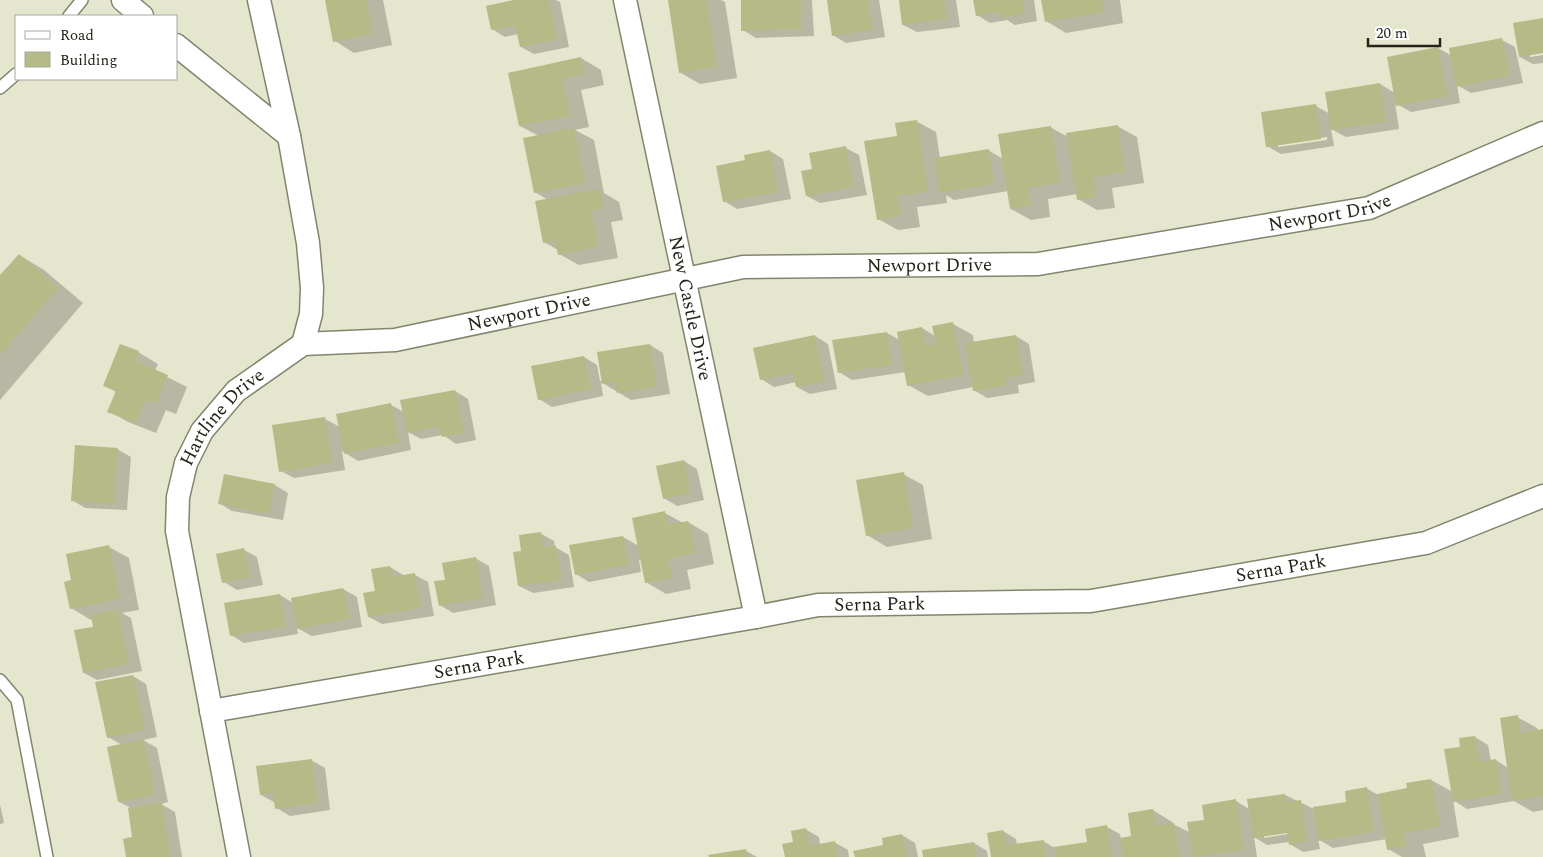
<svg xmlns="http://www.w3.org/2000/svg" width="1543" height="857" font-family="Spectral,serif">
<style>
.shadow{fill:#0003;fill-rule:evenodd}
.building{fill:#b6ba86}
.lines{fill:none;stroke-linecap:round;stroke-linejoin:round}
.lane-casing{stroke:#83846e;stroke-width:14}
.street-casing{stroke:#83846e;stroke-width:25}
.lane{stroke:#fff;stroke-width:11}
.street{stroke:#fff;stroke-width:22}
.labels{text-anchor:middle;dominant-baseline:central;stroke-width:4.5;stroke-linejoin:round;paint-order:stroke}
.street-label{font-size:19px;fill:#24241b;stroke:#fff}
</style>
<rect width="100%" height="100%" fill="#e4e6cd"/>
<g class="shadow">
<polygon points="326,0 383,0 392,45 354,53 335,41"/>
<polygon points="520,0 556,0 560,2 569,47 534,54 521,47 518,34 505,37 492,29"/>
<polygon points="669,0 721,0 725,2 737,78 700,84 681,73"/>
<polygon points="742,0 812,0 814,36 756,38 743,30"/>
<polygon points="828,0 879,0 885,37 846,43 833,35"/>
<polygon points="900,0 956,0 960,27 917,32 903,25"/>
<polygon points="975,0 1034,0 1037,21 1015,25 1007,20 990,23 977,15"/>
<polygon points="1043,0 1120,0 1123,23 1066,33 1046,21"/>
<polygon points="1543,20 1543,52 1530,54 1530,57 1543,55 1543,63 1533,64 1520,57"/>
<path d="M1502,40L1515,47L1523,83L1471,93L1457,85L1460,103L1411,112L1395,103L1399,129L1346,137L1331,129L1334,146L1281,154L1267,146L1316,106L1330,114L1380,84L1395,93L1438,48L1452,56ZM1327,137V140L1278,147V144Z"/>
<polygon points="581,58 601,70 604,85 581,90 589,127 575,130 594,140 604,193 619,202 623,220 611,222 618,258 579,265 559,254 558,250 544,242 548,200 535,192 539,136 520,126 509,73"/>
<polygon points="916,121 936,132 940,158 988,150 1003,159 1050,127 1068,137 1117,126 1137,137 1144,183 1112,188 1115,208 1097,210 1078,199 1077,194 1048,199 1050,217 1031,220 1011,209 1008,191 954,200 946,195 947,203 917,207 920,227 898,230 878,219 898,137"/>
<polygon points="846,148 859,155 867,195 820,203 807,196"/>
<polygon points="770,151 783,159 791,199 737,209 724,201 746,161"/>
<polygon points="19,255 44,270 83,303 0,400 0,277"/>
<polygon points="953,324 973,335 974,343 1016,336 1029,344 1035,382 1018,385 1019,393 987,398 974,390 973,387 928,396 908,385 906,372 852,380 839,372 887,333 900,340 922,328 935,336"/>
<polygon points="815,336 828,344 837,389 810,394 797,387 796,382 774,387 761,379"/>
<polygon points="120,345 138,352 158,364 155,371 187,387 176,414 166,410 156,433 128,422 109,411 116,392 104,385"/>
<polygon points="650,345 663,353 670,394 631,400 601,382 603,396 552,407 539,399 584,357 597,365 600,381 603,381"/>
<polygon points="455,391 468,399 476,440 456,444 443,435 421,439 408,432 411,450 358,461 342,451 345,470 294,478 281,471 325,419 340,427 391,405 404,412"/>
<polygon points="117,449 131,457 127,510 85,508 72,500"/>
<polygon points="684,461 697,469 704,500 677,506 664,498"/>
<polygon points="903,474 923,485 932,539 887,547 867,535"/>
<polygon points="275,485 288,493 283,520 232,511 219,503"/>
<polygon points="665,513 683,523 688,522 708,534 714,564 687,570 691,589 666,594 646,582 641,560 639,560 641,572 589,582 576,574 623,537 639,546"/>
<polygon points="540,533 554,541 555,547 569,555 574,587 533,593 519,586 523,552"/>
<polygon points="109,547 129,558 139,610 122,613 131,618 142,671 97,680 84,673 94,628 93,619 91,620 71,608"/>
<polygon points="244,550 257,557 263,585 237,590 224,582"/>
<polygon points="475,558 489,566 496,605 453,613 440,605"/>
<polygon points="390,567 403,575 404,577 415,575 428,582 434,616 382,624 369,617 376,592"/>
<polygon points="343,589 357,597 362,627 312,636 297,628 298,634 244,643 231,635 280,595 293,603 293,599"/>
<polygon points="133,676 146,684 157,737 143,740 157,748 168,802 161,804 175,812 182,857 127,857 134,838 129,807 119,802 122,745 108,737"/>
<path d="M1517,717L1537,728L1538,731H1543V810L1533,812L1514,801L1467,809L1453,800L1459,837L1423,844L1426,857H1402L1388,849L1387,839L1333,848L1318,839L1320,849L1303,852L1290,844L1289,842L1267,845L1254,837L1257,857H992L1003,831L1016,839L1017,845L1043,841L1055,848L1089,843L1107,827L1120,834L1121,839L1133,837L1153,810L1172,822L1173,824L1191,833L1205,821L1236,801L1249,809L1285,795L1314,809L1348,803L1366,788L1378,795L1409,789L1408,784L1431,780L1453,792L1461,748L1475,737L1488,745L1491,761L1496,760L1508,768ZM1293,831V833L1264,838V835Z"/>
<polygon points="311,760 325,768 330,810 290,816 277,808 274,802 261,795"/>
<polygon points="0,804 4,823 0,824"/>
<polygon points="805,829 819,837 820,845 834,842 848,850 849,857 786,857"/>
<polygon points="902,835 915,843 918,857 856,857 885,846"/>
<polygon points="974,843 987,851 988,857 924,857"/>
<polygon points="746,851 757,857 710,857"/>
</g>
<g class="building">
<polygon points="325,0 366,0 373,34 333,42"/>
<polygon points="514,0 549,0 557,40 520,47 515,25 491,30 486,6"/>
<polygon points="668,0 707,0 717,67 679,73"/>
<polygon points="741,0 801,0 801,29 741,31"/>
<polygon points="827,0 868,0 872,30 832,36"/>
<polygon points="899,0 944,0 947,19 902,25"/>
<polygon points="973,0 1022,0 1025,14 1001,18 1000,12 976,16"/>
<polygon points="1041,0 1102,0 1104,12 1045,22"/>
<polygon points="1543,18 1543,53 1519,57 1513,23"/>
<polygon points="1502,38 1510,76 1456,87 1449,48"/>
<polygon points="1438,47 1448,96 1396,106 1387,57"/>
<polygon points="581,57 585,74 562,79 570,116 519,126 508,73"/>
<polygon points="1380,83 1386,122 1331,130 1325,92"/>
<polygon points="1316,104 1321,139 1266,147 1261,112"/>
<polygon points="917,120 928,192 898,196 901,216 877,220 864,141 897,136 895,123"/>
<polygon points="1118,125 1125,172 1093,177 1096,197 1077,200 1066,133"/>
<polygon points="1051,126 1060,183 1028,188 1031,206 1010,209 998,134"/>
<polygon points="574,128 585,183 534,193 523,138"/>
<polygon points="846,146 854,187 806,196 801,171 812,169 809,153"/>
<polygon points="989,149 994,184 939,193 934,158"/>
<polygon points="770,150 778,192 723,202 716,166 745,160 744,155"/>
<polygon points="600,189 603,209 592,211 598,247 558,255 555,240 543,243 535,201"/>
<polygon points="19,254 58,288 0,355 0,275"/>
<polygon points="953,322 963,375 907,386 897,332 922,327 926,346 936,344 932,326"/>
<polygon points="887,332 892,365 838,373 832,340"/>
<polygon points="815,335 824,382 796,387 793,373 760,380 753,348"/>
<polygon points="1016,335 1023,375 1005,378 1006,386 973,391 965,343"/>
<polygon points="120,344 139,351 135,361 168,375 156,404 146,400 136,423 107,412 116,391 103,386"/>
<polygon points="650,344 657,387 617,393 615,382 602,384 597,352"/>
<polygon points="584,356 591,389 538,400 531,366"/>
<polygon points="455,390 464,433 442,437 439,426 407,433 400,400"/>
<polygon points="391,403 399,443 344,454 336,414"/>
<polygon points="325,417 332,463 279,472 272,425"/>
<polygon points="75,445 118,448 114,504 71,501"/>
<polygon points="684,460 691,493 663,499 656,466"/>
<polygon points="904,472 913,528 866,536 856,480"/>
<polygon points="224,474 275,484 269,514 218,504"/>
<polygon points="665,511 668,525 688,521 695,553 668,559 672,578 645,583 632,518"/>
<polygon points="541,532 543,548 556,546 562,580 518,586 513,552 521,551 519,535"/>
<polygon points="623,536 629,565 575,575 569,545"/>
<polygon points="109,545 120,599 70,609 64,582 71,580 66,554"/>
<polygon points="244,548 250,577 222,583 216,554"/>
<polygon points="476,557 483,598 439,606 434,581 445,580 442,563"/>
<polygon points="390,566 392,577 415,573 421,608 368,617 363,593 375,591 371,569"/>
<polygon points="343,588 350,619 297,629 291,598"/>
<polygon points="280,594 286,627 230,636 224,603"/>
<polygon points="118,609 129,664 83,673 74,630 93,627 91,615"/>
<polygon points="133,675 145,730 107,738 95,682"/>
<polygon points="1518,715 1520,733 1543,729 1543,796 1512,801 1500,718"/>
<polygon points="1475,736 1480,762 1496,759 1502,794 1453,802 1444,749 1460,747 1459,738"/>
<polygon points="144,739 155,795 118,802 107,747"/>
<polygon points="312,759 318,803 275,809 273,793 260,795 256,766"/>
<polygon points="1431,779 1440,826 1404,833 1407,846 1387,850 1377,794 1407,788 1406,783"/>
<polygon points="1367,787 1374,832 1318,841 1313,807 1346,802 1345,791"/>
<polygon points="1285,794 1286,802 1301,800 1307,842 1289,845 1287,833 1253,838 1247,799"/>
<polygon points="1236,799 1244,850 1193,857 1187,822 1204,820 1202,805"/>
<polygon points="162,803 170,857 126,857 123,839 132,837 128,808"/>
<polygon points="1153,809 1155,826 1174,823 1180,857 1123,857 1120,838 1131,836 1128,813"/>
<polygon points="1107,825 1112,857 1055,857 1054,847 1087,842 1085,829"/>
<polygon points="806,828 809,846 835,841 838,857 785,857 782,844 793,842 791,831"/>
<polygon points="1003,830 1006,845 1044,840 1046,857 991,857 987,833"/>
<polygon points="902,834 907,857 855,857 853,851 883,845 882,838"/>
<polygon points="974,842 976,857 923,857 922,850"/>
<polygon points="746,849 748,857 709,857 708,855"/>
</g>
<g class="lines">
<g class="lane-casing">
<g id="lane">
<polyline points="69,16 82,0"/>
<polyline points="0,88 16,74"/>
<polyline points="0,680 17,700 47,857"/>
</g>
</g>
<g class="street-casing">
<g id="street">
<polyline points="123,0 142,16"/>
<path id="s1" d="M625,0L756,617"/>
<polyline points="176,45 289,136"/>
<path id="s2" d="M303,344L395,340L743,267L1038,264L1369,208L1543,133"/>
<path id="s3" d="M211,711L756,617L818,605L1091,601L1426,543L1543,496"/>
<path id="s4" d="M239,857L177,531L178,497L186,463L202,431L236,391L303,344L311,314L312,288L308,243L289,136L259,0"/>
</g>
</g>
<use href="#lane" class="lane"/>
<use href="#street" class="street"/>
</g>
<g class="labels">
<g class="street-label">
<text stroke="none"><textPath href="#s2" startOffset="1039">Newport Drive</textPath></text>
<text stroke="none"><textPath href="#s2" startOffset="634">Newport Drive</textPath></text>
<text stroke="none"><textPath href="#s1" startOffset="315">New Castle Drive</textPath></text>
<text stroke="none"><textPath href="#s2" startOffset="229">Newport Drive</textPath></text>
<text stroke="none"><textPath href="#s4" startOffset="460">Hartline Drive</textPath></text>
<text stroke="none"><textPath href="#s3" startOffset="1082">Serna Park</textPath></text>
<text stroke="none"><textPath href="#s3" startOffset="678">Serna Park</textPath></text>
<text stroke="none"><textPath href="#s3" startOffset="272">Serna Park</textPath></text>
</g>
</g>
<rect x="15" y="15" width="162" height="65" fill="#ffffff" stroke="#a7a7a4"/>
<rect x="25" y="31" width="25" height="8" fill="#ffffff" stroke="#a7a7a4"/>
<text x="60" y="40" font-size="15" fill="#24241b">Road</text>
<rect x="25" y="52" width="25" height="15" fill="#b6ba86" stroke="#a7a7a4"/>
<text x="60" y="65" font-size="15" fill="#24241b">Building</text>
<path d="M1368 38v8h72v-8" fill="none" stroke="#24241b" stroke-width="2.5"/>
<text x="1376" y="38" font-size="15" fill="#24241b" stroke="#ffffff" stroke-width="4" paint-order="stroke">20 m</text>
</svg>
